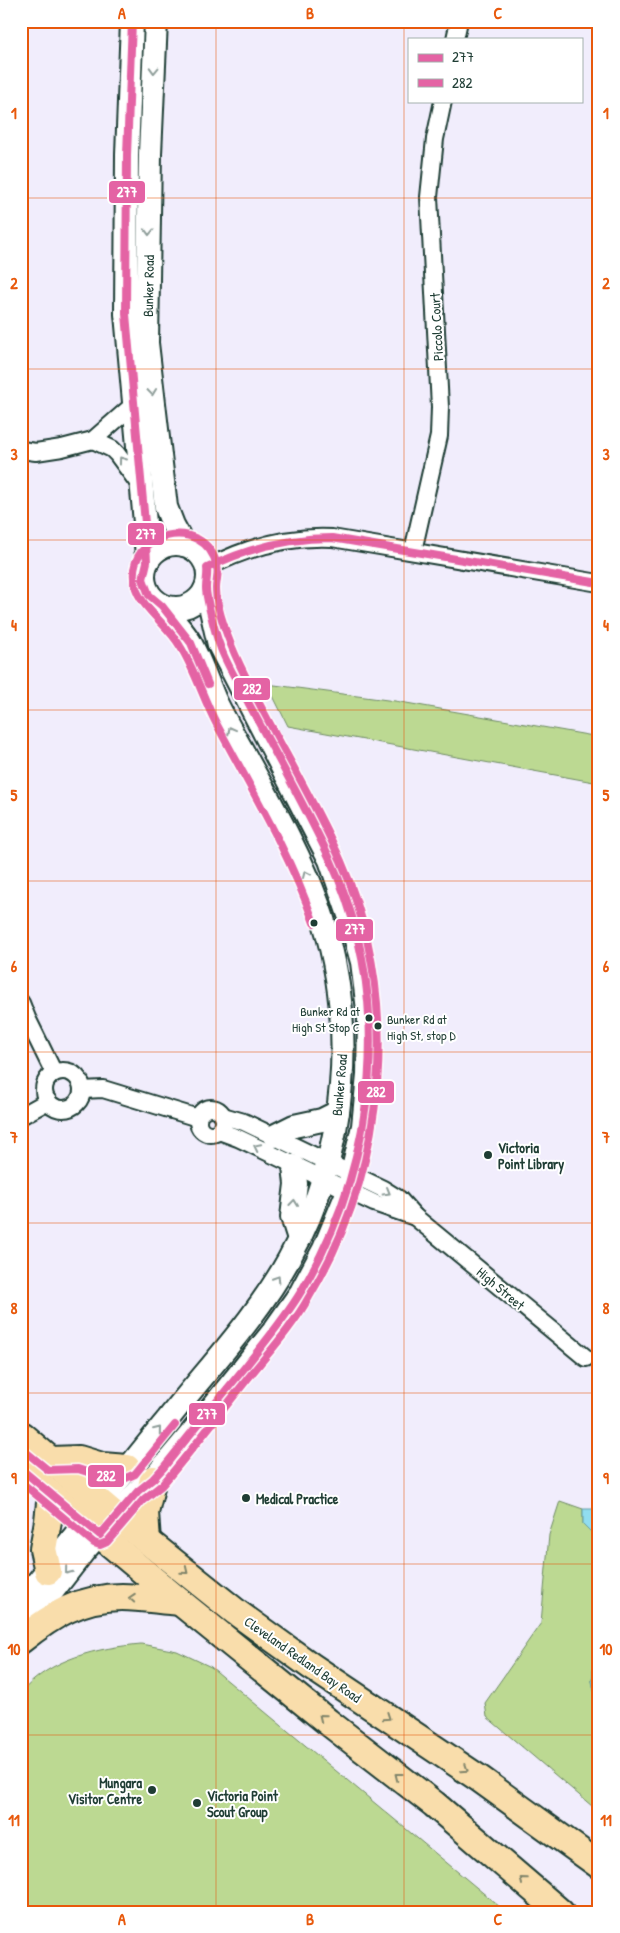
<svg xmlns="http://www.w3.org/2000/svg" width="620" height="1933" font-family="'Patrick Hand',sans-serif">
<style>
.green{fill:#bcd992;stroke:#6e8b63}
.water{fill:#91ddf0;stroke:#639da5}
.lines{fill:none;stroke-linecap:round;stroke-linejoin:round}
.minor-casing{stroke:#1f3d34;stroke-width:20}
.secondary-casing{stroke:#1f3d34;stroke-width:26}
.trunk-casing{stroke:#1f3d34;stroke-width:30}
.minor{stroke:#fff;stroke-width:16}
.secondary{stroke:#fff;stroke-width:22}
.trunk{stroke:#f9ddab;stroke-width:26}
.bus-1-casing{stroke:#fff;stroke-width:11}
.bus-2-casing{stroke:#fff;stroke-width:11}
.bus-1{stroke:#e463a4;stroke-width:8}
.bus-2{stroke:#e463a4;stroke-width:8}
.oneway{stroke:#8f9e9a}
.oneway2{stroke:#81856a}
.grid{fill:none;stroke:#e8590c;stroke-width:1;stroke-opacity:0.55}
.bus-dot{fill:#1f3d34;stroke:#fff;stroke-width:2}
.labels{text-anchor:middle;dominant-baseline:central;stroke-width:4;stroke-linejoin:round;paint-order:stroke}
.bus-label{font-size:13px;fill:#1f3d34;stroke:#fff;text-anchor:end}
.street-label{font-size:14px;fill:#1f3d34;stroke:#fff}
.poi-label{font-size:14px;font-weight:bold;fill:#1f3d34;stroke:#fff;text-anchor:start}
.line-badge{stroke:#fff;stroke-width:2}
.badge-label{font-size:14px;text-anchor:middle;font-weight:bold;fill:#fff}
.neatline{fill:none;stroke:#e8590c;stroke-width:2}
.grid-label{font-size:16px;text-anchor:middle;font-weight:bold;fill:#e8590c}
</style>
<rect width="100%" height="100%" fill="#f1edfc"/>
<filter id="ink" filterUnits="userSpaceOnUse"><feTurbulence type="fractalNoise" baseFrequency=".02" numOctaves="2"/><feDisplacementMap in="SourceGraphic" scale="10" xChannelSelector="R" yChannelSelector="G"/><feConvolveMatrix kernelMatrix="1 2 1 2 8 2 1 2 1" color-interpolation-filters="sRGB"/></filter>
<g filter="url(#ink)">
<g class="green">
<polygon points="267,684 395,701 599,737 599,783 288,726"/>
<polygon points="560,1501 583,1509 583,1524 599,1540 599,1616 592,1681 599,1712 599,1812 487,1717 485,1703 541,1623 549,1535"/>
<path d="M141,1644L177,1651L211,1667L506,1912H21V1693C50,1658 98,1648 141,1644Z"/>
</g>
<g class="water">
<polygon points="583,1509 599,1509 599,1540 583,1524"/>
<polygon points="599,1616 599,1712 592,1681"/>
</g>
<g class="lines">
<g class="minor-casing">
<g id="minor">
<polyline points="455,39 459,21"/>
<polyline points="93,440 112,449 117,454 142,488"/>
<polyline points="21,450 36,452 62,448 93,440 133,405"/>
<polyline points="413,551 439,436 440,407 429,197 435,139 443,101"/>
<path d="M207,568C245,548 289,536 332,538L599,583"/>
<polyline points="21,1003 27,1018 54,1073"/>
<circle cx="63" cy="1090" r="19"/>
<polyline points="82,1090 103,1089 198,1118"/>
<circle cx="211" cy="1121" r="13"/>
<polyline points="21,1116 48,1101"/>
<polyline points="223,1116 244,1122 383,1189 399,1199 415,1217 586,1358"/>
<polyline points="219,1131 238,1138 374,1203 415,1217"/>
</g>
</g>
<g class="secondary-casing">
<g id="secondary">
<polyline points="132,21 127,155 126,314 145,523 147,562"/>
<polyline points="156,21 150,154 147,343 166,507 173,525 184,545"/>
<circle cx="176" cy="576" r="32"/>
<polyline points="274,1136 294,1126 322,1120 338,1112"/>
<polyline points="294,1166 296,1184 292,1217 299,1239"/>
<path d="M21,1602C71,1542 118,1479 168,1419C209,1367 257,1317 289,1259C348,1152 359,1020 318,904C299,851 269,800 242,750C233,734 223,717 215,700C207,681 200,660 190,642C182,629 171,619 162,606"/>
<polyline points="21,1632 84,1551 139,1490 153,1479 189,1436 272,1333 301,1292 324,1249 348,1191 363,1126 368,1075 369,1018 362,962 350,918 330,860 219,645 206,588"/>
</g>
</g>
<g class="trunk-casing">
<g id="trunk">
<polyline points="21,1435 116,1516 236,1612 311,1666 480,1779 599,1865"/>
<polyline points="51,1460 79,1459 102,1466 127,1468"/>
<polyline points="21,1469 180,1602 328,1722 434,1804 560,1912"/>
<polyline points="147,1541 145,1512 153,1479"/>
<polyline points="48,1571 43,1549 48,1521 51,1494"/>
<path d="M21,1640C52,1615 81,1597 122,1597C142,1597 161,1601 180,1602"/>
</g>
</g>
<use href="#minor" class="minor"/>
<use href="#secondary" class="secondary"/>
<use href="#trunk" class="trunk"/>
<g class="bus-1-casing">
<g id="bus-1">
<polyline points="132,21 127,155 126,314 145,523 147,562 143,579 149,595 162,606 191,643 208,684"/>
<path d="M21,1469L100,1535L138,1491L153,1479L164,1467C191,1433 218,1400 246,1366C265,1342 286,1317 302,1290C378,1161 394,997 330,859C305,806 276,755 249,704C240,685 227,666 220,646C216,636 206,598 206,588C206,581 208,575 207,568C247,548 287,538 332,538L599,583"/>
</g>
</g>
<g class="bus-2-casing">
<g id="bus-2">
<polyline points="21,1448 48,1470 78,1469 100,1476 126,1478 135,1474 175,1425"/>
<path d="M21,1482L94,1543L100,1545L107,1542L143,1500L162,1485C192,1450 220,1413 249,1377C270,1351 293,1326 309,1297C387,1167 402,1001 341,861C317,807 286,755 259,703C246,678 233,653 224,626C220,614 216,601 216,589C216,581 219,574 217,566C205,513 123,532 135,585C140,607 168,625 180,646C195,670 203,698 216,723C251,789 289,852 314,923"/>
</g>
</g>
<use href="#bus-1" class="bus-1"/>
<use href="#bus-2" class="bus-2"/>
</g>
<defs><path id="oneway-chevron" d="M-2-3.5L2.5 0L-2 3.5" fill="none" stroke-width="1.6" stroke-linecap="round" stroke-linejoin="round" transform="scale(1.25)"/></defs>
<g class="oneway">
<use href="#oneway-chevron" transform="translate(154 70) rotate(92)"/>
<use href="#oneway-chevron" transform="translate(149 232) rotate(91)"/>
<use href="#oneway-chevron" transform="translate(152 392) rotate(84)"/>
<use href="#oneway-chevron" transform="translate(122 460) rotate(-126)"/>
<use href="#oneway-chevron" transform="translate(231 730) rotate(-118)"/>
<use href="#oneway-chevron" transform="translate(306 874) rotate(-114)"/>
<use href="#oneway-chevron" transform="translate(257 1147) rotate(-154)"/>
<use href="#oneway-chevron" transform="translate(387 1192) rotate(30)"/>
<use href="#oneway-chevron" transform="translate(294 1203) rotate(-84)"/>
<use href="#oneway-chevron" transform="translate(277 1279) rotate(-58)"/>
<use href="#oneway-chevron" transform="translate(158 1430) rotate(-51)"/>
<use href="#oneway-chevron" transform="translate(68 1571) rotate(129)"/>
</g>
<g class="oneway2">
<use href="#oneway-chevron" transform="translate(185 1571) rotate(39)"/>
<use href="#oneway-chevron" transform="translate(132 1598) rotate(-176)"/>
<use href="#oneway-chevron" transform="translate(322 1717) rotate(-141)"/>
<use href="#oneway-chevron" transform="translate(387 1717) rotate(34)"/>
<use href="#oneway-chevron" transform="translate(465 1769) rotate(33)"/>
<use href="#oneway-chevron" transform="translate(398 1776) rotate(-142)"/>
<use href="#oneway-chevron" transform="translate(523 1880) rotate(-139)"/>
</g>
</g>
<path class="grid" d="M216,21V1912M404,21V1912M21,198H599M21,369H599M21,540H599M21,710H599M21,881H599M21,1052H599M21,1223H599M21,1393H599M21,1564H599M21,1735H599"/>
<g class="bus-dot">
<circle cx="314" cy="923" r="4.5"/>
<circle cx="369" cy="1018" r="4.5"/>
<circle cx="378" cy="1026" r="4.5"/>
<circle cx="488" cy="1155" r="5"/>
<circle cx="246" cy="1498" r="5"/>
<circle cx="152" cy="1790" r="5"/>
<circle cx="197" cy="1803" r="5"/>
</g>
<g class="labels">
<g class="bus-label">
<text x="360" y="1011">Bunker Rd at<tspan x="360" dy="16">High St Stop C</tspan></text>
<text x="387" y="1019" text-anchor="start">Bunker Rd at<tspan x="387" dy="16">High St, stop D</tspan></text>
</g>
<g class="street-label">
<text transform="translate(148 286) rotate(-89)">Bunker Road</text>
<text transform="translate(436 327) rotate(-93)">Piccolo Court</text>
<text transform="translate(339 1085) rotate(-85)">Bunker Road</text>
<text transform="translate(501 1288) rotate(40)">High Street</text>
<text transform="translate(303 1659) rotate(35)">Cleveland Redland Bay Road</text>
</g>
<g class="poi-label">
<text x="498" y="1147">Victoria<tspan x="498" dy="16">Point Library</tspan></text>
<text x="256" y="1498">Medical Practice</text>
<text x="142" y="1782" text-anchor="end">Mungara<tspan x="142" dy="16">Visitor Centre</tspan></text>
<text x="207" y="1795">Victoria Point<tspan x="207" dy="16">Scout Group</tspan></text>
</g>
</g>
<g class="line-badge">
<rect x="108" y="180" width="38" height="24" rx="5" fill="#e463a4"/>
<rect x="127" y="522" width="38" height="24" rx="5" fill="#e463a4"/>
<rect x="233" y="677" width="38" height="24" rx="5" fill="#e463a4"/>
<rect x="335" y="918" width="39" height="24" rx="5" fill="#e463a4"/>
<rect x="357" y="1080" width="38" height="24" rx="5" fill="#e463a4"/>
<rect x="188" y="1402" width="38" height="24" rx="5" fill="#e463a4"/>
<rect x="87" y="1464" width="38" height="24" rx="5" fill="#e463a4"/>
</g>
<g class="badge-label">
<text x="127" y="197">277</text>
<text x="146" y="539">277</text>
<text x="252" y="694">282</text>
<text x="355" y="934">277</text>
<text x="376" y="1097">282</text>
<text x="207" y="1419">277</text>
<text x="106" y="1481">282</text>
</g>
<rect width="620" height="1933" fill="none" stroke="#fff" stroke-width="55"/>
<rect x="408" y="38" width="175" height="65" fill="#ffffff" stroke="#a5b1ae"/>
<rect x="418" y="54" width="25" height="8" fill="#e463a4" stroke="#a5b1ae"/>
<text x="452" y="62" font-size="15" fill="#1f3d34">277</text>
<rect x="418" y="79" width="25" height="8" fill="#e463a4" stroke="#a5b1ae"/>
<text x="452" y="88" font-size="15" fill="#1f3d34">282</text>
<rect x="28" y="28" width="564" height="1878" class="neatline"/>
<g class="grid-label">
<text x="122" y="19">A</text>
<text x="310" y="19">B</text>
<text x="498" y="19">C</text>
<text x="14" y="119">1</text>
<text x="606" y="119">1</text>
<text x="14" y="289">2</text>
<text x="606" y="289">2</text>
<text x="14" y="460">3</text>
<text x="606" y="460">3</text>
<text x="14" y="631">4</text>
<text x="606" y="631">4</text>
<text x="14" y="801">5</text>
<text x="606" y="801">5</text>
<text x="14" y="972">6</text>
<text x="606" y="972">6</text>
<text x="14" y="1143">7</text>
<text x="606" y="1143">7</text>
<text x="14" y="1314">8</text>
<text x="606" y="1314">8</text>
<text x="14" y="1484">9</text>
<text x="606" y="1484">9</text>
<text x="14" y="1655">10</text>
<text x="606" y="1655">10</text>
<text x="14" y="1826">11</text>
<text x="606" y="1826">11</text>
<text x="122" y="1925">A</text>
<text x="310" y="1925">B</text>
<text x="498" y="1925">C</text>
</g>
</svg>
